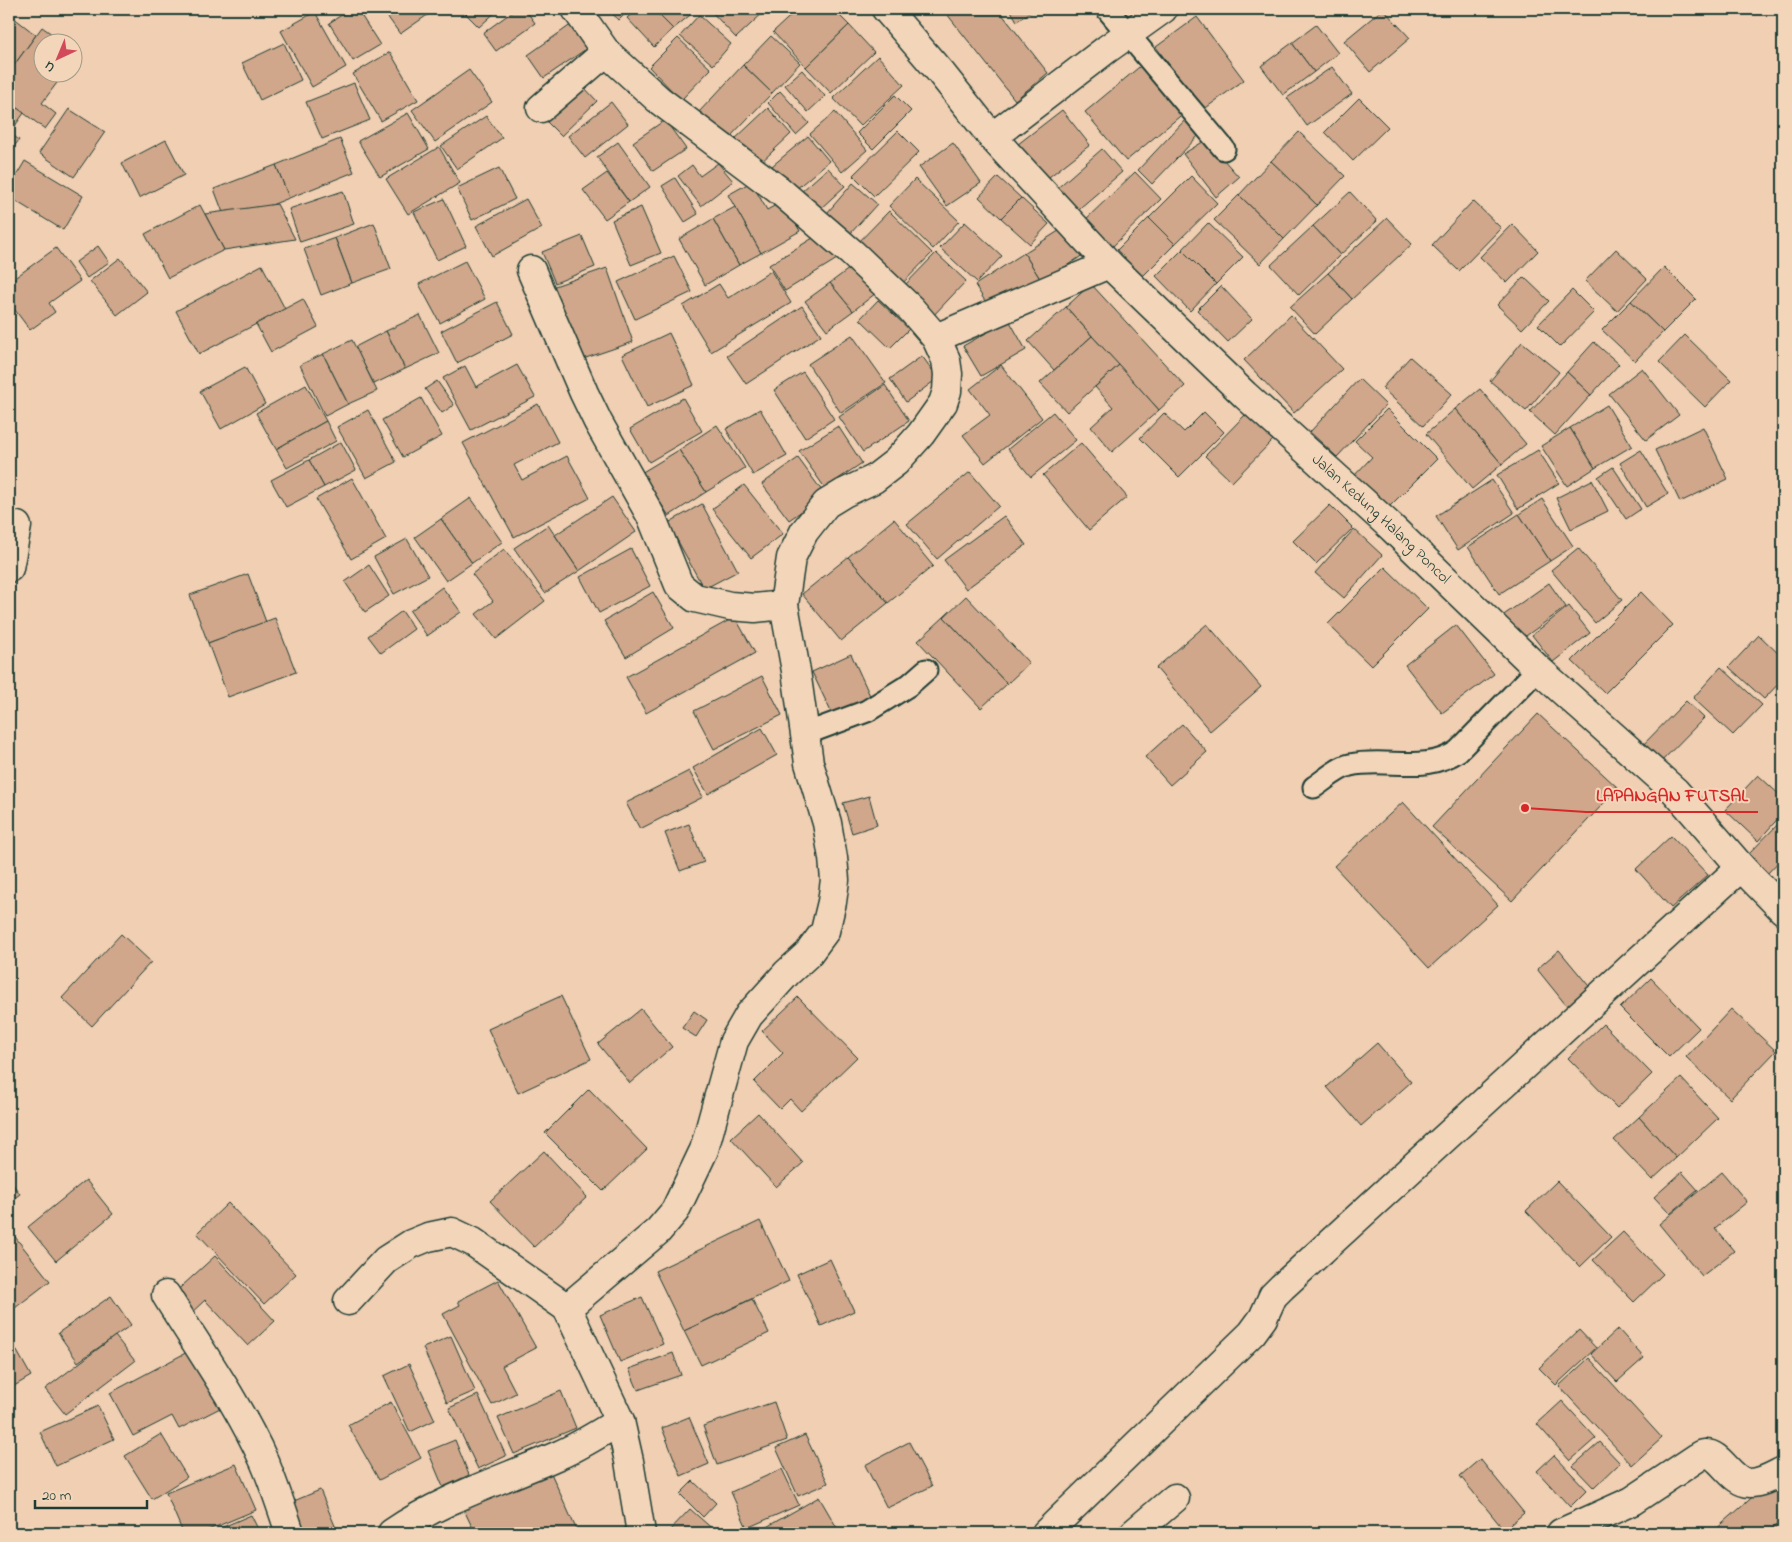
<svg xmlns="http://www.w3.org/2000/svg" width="1792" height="1542" font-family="'Indie Flower',sans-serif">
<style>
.building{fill:#d0a78b;stroke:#1f3d34}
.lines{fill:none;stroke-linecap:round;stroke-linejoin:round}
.service-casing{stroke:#1f3d34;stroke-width:25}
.minor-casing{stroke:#1f3d34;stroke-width:31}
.service{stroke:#f3d6ba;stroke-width:21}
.minor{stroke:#f3d6ba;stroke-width:28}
.labels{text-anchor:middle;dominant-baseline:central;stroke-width:4;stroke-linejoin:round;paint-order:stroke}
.street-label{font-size:16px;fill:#1f3d34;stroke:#f3d6ba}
.leader{fill:none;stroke:#d62828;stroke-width:2}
.callout-dot{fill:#d62828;stroke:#f3d6ba;stroke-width:2}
.callout-label{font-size:18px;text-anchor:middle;font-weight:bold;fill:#d62828;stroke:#f3d6ba;stroke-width:4;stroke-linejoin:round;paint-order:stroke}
</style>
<rect width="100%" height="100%" fill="#f0cfb3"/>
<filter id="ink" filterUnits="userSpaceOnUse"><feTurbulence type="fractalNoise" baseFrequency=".02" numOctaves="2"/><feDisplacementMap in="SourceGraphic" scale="10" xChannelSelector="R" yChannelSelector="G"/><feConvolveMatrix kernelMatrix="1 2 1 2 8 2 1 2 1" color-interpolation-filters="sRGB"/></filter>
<g filter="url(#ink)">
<g class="building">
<polygon points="351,9 357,9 380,45 353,61 329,23"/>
<polygon points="382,9 436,9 400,34"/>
<polygon points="461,9 499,9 479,27"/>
<polygon points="516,9 525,9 535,23 496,51 483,33"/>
<polygon points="607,9 630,9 619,20"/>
<polygon points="637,9 653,9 673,29 654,47 627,18"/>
<polygon points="653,9 693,9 695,11 673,29"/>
<polygon points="711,9 767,9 736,38 710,10"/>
<polygon points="798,9 833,9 849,25 806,67 773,32"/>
<polygon points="943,9 998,9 1048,73 1015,100"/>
<polygon points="1014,9 1035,9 1017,21 1011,11"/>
<polygon points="1383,9 1410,38 1370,72 1344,41"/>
<polygon points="315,12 346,67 312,87 281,31"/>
<polygon points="9,14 36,35 9,72"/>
<polygon points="699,15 731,44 713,65 680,36"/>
<polygon points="1197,17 1244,80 1203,110 1156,47"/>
<polygon points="572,24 589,47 544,78 528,55"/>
<polygon points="849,25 874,52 831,93 806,67"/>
<polygon points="1316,25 1338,53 1314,72 1292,43"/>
<polygon points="42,27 63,42 42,42 42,72 65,72 42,103 56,114 45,129 9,102 9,72"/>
<polygon points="771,36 800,63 772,93 743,65"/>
<polygon points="678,38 711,69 681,100 649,67"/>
<polygon points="284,43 301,80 260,100 242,63"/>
<polygon points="1292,43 1314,72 1283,95 1261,66"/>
<polygon points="390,52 418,100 381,121 353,74"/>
<polygon points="878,56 904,85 860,126 833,98"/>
<polygon points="1144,63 1185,112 1126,161 1085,112"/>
<polygon points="743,65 772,93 728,139 699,112"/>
<polygon points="1332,67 1352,94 1307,126 1287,98"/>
<polygon points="469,70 492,102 435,142 412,110"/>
<polygon points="802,70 825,96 808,112 785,85"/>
<polygon points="354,83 370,120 322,139 306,102"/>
<polygon points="582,85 597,101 561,136 546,121"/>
<polygon points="780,91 809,123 796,135 768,103"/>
<polygon points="895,95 911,111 873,149 857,133"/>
<polygon points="1359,98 1388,127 1353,161 1325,132"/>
<polygon points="9,102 24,113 10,133 19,140 9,153"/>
<polygon points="611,102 628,124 585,158 568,136"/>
<polygon points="768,108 791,134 757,166 734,140"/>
<polygon points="69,109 105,132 74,177 39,153"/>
<polygon points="1062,110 1090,145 1040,184 1013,148"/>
<polygon points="835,112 867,150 842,172 810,134"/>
<polygon points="408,113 429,149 380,177 358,141"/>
<polygon points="486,116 502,138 457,169 441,146"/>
<polygon points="665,120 686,149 653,171 633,142"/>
<polygon points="1185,120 1201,133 1152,184 1138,170"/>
<polygon points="898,131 919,152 874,196 853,175"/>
<polygon points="1299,132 1345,176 1317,205 1271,161"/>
<polygon points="808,136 829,161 788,196 766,171"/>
<polygon points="340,139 354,172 289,198 276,165"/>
<polygon points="166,140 184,175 139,198 122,163"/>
<polygon points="1206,140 1239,177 1216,197 1183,154"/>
<polygon points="618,142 650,187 629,202 597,157"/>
<polygon points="953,143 981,183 947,206 919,167"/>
<polygon points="439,147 460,183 408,214 386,179"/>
<polygon points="1102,149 1122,172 1074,213 1054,191"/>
<polygon points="25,161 83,196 63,230 9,197 9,188"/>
<polygon points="1271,161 1317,205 1284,239 1239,195"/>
<polygon points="718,163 733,181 701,206 678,176 692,165 700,176"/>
<polygon points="276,165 289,198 227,223 214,189"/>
<polygon points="499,168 515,199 472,220 457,188"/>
<polygon points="828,168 845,186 819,210 802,191"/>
<polygon points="1135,172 1161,199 1111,248 1084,221"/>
<polygon points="607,173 629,202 605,219 583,190"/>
<polygon points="1191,176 1217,203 1175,244 1149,218"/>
<polygon points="998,177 1021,198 1001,218 979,197"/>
<polygon points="675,178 698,214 685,222 662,186"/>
<polygon points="915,179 959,221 933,249 889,206"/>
<polygon points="751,182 767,210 783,201 800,231 761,253 728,195"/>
<polygon points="853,183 877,204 850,234 827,213"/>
<polygon points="343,191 354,224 300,242 289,209"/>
<polygon points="1350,192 1377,221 1340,255 1313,226"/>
<polygon points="1239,195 1284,239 1260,264 1214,220"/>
<polygon points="1021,198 1049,224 1030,244 1001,218"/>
<polygon points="444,199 466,246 437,260 414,212"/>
<polygon points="526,199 542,228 492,256 476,226"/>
<polygon points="1473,201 1501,228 1459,271 1432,245"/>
<polygon points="277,204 295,239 224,250 205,214"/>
<polygon points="200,205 224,250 168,278 145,234"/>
<polygon points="641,207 661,253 631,265 612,220"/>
<polygon points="735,207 761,253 739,265 713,219"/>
<polygon points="889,211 932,253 897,289 854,247"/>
<polygon points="1149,218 1175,244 1142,277 1116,251"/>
<polygon points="1387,218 1412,244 1352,299 1328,273"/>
<polygon points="713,219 739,265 705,285 679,239"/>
<polygon points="965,222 1002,256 977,282 940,248"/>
<polygon points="374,223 391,269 352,283 335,238"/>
<polygon points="1208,223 1243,257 1216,284 1182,250"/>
<polygon points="1512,224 1538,251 1507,283 1480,257"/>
<polygon points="1313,226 1340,255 1299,295 1271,265"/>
<polygon points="1065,227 1083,255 1042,282 1024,253"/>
<polygon points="821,233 837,259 785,291 769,265"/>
<polygon points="582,236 595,267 555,283 542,252"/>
<polygon points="335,238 352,283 321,295 304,249"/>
<polygon points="98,246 109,262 87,278 76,262"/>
<polygon points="56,248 80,281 49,303 55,312 30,330 9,302 9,282"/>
<polygon points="1616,249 1647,279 1617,311 1585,281"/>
<polygon points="1182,250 1216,284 1190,311 1156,276"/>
<polygon points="936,253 966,281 931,318 901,289"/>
<polygon points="1024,253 1042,282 993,314 975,285"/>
<polygon points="674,256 692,292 635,319 618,282"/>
<polygon points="120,258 147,292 117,315 90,281"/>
<polygon points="465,261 485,299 440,323 419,284"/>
<polygon points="262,265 285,309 199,354 176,311"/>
<polygon points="854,265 876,293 853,311 830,283"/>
<polygon points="1664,267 1696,299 1663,332 1631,301"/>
<polygon points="607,268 633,342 574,362 549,288"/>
<polygon points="771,271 791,303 711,352 683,306 719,284 728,298"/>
<polygon points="1328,273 1352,299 1315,334 1290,307"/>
<polygon points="1524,277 1549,301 1522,329 1497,305"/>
<polygon points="830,283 853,311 827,330 805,301"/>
<polygon points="1091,284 1185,386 1159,410 1066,307"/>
<polygon points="1221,286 1252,319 1228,342 1197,310"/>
<polygon points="1572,290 1594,312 1560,347 1538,325"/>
<polygon points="303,299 318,327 271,352 256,324"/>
<polygon points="878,300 909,329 890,348 860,319"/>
<polygon points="1631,301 1663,332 1635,361 1602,330"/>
<polygon points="497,302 513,334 457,363 441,331"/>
<polygon points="802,306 821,335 746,384 727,356"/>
<polygon points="1066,307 1092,336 1054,370 1028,341"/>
<polygon points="420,315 439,353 405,369 386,331"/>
<polygon points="1291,315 1342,369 1294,413 1244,360"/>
<polygon points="1009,320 1026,350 981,376 963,346"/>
<polygon points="386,331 405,369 374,384 355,347"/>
<polygon points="669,333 694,385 647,407 622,355"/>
<polygon points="852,335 886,383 841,413 808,364"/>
<polygon points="1685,335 1731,380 1705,407 1659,362"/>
<polygon points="1092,336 1119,365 1067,412 1040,383"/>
<polygon points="352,340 377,391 348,404 323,354"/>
<polygon points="1522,342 1559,372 1526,411 1490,381"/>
<polygon points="1594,342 1619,364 1591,395 1567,372"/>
<polygon points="323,354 348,404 325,416 300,365"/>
<polygon points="922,356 938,378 906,402 890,379"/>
<polygon points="1410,357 1452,394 1423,426 1382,388"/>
<polygon points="517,365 535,397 471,430 443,378 465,366 476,387"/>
<polygon points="1001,365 1042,418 985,463 963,435 990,415 970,389"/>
<polygon points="1119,365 1159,410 1112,452 1091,427 1113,407 1095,387"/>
<polygon points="245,367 265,404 221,429 200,391"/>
<polygon points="1642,368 1679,415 1646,440 1609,394"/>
<polygon points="803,372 834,419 805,438 774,390"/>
<polygon points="1567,372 1591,395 1555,435 1530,412"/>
<polygon points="1359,379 1386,405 1337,457 1310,432"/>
<polygon points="437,381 454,405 442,413 425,389"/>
<polygon points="306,385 326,421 276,449 256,413"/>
<polygon points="885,385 909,421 863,452 839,417"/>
<polygon points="1480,389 1526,444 1502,464 1455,409"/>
<polygon points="421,398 442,436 403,457 382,420"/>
<polygon points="683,398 702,431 649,462 630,429"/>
<polygon points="538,404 558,442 514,465 522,480 567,456 590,498 514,537 463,443"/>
<polygon points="1607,405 1632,446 1595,468 1570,428"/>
<polygon points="760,409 787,456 753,475 726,429"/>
<polygon points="1387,409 1437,459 1386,510 1353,477 1372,457 1355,441"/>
<polygon points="1455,409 1502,464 1472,489 1426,434"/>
<polygon points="368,410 396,462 366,478 337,427"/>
<polygon points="1053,412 1076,440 1031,477 1008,449"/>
<polygon points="1204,412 1224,432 1179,477 1140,438 1164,413 1184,432"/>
<polygon points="1246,414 1273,440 1232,482 1205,456"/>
<polygon points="326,421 336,441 287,468 276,449"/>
<polygon points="717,425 745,468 706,492 679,450"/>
<polygon points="838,426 862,463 825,488 799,451"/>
<polygon points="1703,427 1728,479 1680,502 1655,450"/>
<polygon points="1570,428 1595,468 1567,486 1541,446"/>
<polygon points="341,442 356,470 324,487 309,460"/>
<polygon points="1081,443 1127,497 1089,530 1043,475"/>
<polygon points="679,450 706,492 669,516 641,473"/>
<polygon points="1538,450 1559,483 1518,509 1497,475"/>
<polygon points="1641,450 1668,494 1646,507 1620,463"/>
<polygon points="798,458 825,495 789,520 762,484"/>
<polygon points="309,460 324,487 286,507 271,480"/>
<polygon points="1613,467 1641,509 1626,519 1598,477"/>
<polygon points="970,472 999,506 937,559 907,524"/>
<polygon points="352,478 386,539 351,559 316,499"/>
<polygon points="1492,480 1514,513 1458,550 1436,516"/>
<polygon points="1592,480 1608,511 1571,529 1556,498"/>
<polygon points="744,485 783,534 751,558 712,509"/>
<polygon points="612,497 636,532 579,571 555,535"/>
<polygon points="471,498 502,542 472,563 441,519"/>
<polygon points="1542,499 1573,546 1550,561 1519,514"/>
<polygon points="702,504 738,571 704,589 668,523"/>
<polygon points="1330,505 1353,528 1316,564 1293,541"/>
<polygon points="1519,514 1550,561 1499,594 1468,547"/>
<polygon points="1004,516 1026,545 966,589 944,560"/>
<polygon points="441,519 472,563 446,581 415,537"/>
<polygon points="894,519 933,566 888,603 848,557"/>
<polygon points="548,525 579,571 545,593 514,548"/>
<polygon points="1354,529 1382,555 1344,598 1315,573"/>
<polygon points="407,539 428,576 394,594 374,557"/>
<polygon points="1578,548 1622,600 1595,623 1551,570"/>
<polygon points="504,549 545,601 496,639 476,614 493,601 472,574"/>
<polygon points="631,549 650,586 599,613 580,577"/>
<polygon points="848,557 888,603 841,641 802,594"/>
<polygon points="369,565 389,596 365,612 345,582"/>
<polygon points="1385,567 1428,609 1371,666 1328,624"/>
<polygon points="248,574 266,622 208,643 190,595"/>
<polygon points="1549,583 1566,607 1519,641 1501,617"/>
<polygon points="442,587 461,612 427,636 410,611"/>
<polygon points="653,592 674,628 626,657 604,621"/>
<polygon points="1641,592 1673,625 1605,693 1572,661"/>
<polygon points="966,596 1029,663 1007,684 944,617"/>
<polygon points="1569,606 1590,633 1553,662 1532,635"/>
<polygon points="402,611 414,629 381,653 368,636"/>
<polygon points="735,617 755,653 646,713 626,677"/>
<polygon points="944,617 1007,684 981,708 918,641"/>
<polygon points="275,618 296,672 228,697 208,643"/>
<polygon points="1207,624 1261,687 1210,731 1156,668"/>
<polygon points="1456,625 1494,674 1442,713 1405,665"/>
<polygon points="1759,635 1783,658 1783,679 1764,699 1729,667"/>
<polygon points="851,654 872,700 834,718 812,672"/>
<polygon points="1721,667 1762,705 1733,735 1693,698"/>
<polygon points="762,676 782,715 714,749 694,711"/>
<polygon points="1686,701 1704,718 1655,768 1637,751"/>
<polygon points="1538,714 1618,788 1512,901 1432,827"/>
<polygon points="1182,724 1207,752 1170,785 1145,757"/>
<polygon points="762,728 777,755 708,794 693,768"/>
<polygon points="689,771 703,797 640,829 626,803"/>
<polygon points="1758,775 1783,798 1783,813 1758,841 1725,810"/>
<polygon points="869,796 877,825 852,833 843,803"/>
<polygon points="1403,802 1498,905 1429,968 1334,866"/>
<polygon points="1783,819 1783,857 1765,876 1746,857"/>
<polygon points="689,824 704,862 680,871 665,833"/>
<polygon points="1671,836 1708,875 1671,908 1636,869"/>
<polygon points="121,934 151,962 92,1026 62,998"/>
<polygon points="1559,950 1593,991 1570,1010 1537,969"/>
<polygon points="1651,978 1699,1028 1669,1057 1620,1008"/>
<polygon points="561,996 591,1059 518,1093 488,1029"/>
<polygon points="798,997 857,1057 801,1111 790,1099 780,1109 754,1082 783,1053 762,1031"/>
<polygon points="641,1009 672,1047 630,1083 598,1044"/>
<polygon points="1731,1009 1776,1051 1730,1099 1686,1057"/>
<polygon points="694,1011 707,1020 696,1037 682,1028"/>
<polygon points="1603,1024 1652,1074 1617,1108 1568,1058"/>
<polygon points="1377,1043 1411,1082 1361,1126 1327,1087"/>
<polygon points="1681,1078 1718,1118 1676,1158 1639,1117"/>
<polygon points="589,1089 647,1149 603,1191 545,1133"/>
<polygon points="758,1113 803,1163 776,1187 731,1138"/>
<polygon points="1639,1117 1676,1158 1652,1180 1614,1140"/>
<polygon points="544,1151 587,1197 534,1247 490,1201"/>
<polygon points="1682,1172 1698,1190 1670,1214 1654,1197"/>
<polygon points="1722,1172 1747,1202 1715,1228 1734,1251 1702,1276 1659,1224"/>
<polygon points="9,1179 20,1194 9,1202"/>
<polygon points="86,1180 113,1214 56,1261 28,1227"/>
<polygon points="1557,1181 1611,1237 1580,1267 1526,1211"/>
<polygon points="228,1203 296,1274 264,1304 197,1233"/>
<polygon points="760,1221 789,1281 684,1331 655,1271"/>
<polygon points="1623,1232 1663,1274 1634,1302 1593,1260"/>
<polygon points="12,1233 50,1281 11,1311 9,1308 9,1235"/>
<polygon points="215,1256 275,1321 248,1346 205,1300 189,1315 171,1296"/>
<polygon points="830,1259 854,1311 821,1326 797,1274"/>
<polygon points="498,1280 536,1348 502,1366 516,1393 492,1405 443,1314 460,1305 458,1301"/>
<polygon points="111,1296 131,1325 78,1362 58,1333"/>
<polygon points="642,1297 663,1344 620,1362 600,1315"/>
<polygon points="752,1299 769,1333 701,1365 684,1331"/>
<polygon points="1618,1329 1644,1358 1617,1382 1591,1354"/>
<polygon points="1579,1330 1596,1348 1556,1385 1539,1368"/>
<polygon points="115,1336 135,1361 65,1414 45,1389"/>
<polygon points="451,1336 475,1391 447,1403 423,1348"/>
<polygon points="9,1337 31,1376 9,1389"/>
<polygon points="193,1349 224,1406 179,1429 172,1416 133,1436 110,1393"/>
<polygon points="673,1353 681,1375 638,1390 629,1369"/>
<polygon points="1589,1358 1662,1438 1632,1465 1559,1386"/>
<polygon points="409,1364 435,1420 410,1432 384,1376"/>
<polygon points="561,1391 576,1428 514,1454 498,1418"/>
<polygon points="478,1395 506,1456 478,1469 449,1408"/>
<polygon points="1562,1401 1596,1438 1570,1461 1537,1424"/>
<polygon points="391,1402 421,1458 379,1480 348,1425"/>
<polygon points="774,1402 787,1440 717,1465 703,1426"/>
<polygon points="98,1406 114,1439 56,1466 40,1432"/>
<polygon points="689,1417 709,1464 681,1476 662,1428"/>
<polygon points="161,1434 187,1477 152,1499 125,1456"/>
<polygon points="805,1435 828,1483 798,1496 776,1448"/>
<polygon points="455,1440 469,1475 443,1487 428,1451"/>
<polygon points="909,1442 932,1486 887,1508 865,1465"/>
<polygon points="1600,1442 1620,1463 1594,1488 1573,1466"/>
<polygon points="1554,1455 1587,1490 1570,1507 1537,1471"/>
<polygon points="1480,1459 1524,1513 1504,1530 1460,1476"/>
<polygon points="236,1464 256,1510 201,1533 183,1533 166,1493"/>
<polygon points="782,1469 799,1505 747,1528 731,1492"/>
<polygon points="550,1471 578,1533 475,1533 464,1510"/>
<polygon points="1773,1479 1783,1491 1783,1519 1767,1533 1716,1533 1714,1531"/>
<polygon points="693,1481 716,1503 703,1517 680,1494"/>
<polygon points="320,1490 338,1533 299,1533 287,1504"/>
<polygon points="819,1497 840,1533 756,1533"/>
<polygon points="690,1509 717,1533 667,1533"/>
<polygon points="251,1515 260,1533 209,1533"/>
<polygon points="1783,1519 1783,1533 1767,1533"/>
</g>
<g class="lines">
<g class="service-casing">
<g id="service">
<polyline points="1107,9 1224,149"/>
<polyline points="805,734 867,711 909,685 926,670"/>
<path d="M1314,787C1325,780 1337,768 1350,765C1386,757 1425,774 1458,751L1538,669"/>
</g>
</g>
<g class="minor-casing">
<g id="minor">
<polyline points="886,9 941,73 992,137"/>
<polyline points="541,108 606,52"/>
<polyline points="1109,264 992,137 1107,49 1163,9"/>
<polyline points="531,270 584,393 598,422 652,518 679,585 695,598 730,606 755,608 784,605"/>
<path id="s1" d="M936,338L1109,264L1245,395L1389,525L1538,669L1675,791L1741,867L1783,910"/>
<polyline points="9,568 17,526"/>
<path d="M166,1295C199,1349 238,1403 264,1461C274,1484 282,1509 290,1533"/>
<polyline points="348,1301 386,1260 411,1244 428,1237 452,1232 473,1242 567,1308"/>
<polyline points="620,1421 629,1461 641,1533"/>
<path d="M392,1533C443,1498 502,1480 559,1455C580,1446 600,1433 620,1421L567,1308L658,1231L675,1211L704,1150L734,1041L749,1015L787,973L808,954L825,931L832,902L835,880L833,858L827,823L809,763L796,671L784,605L791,558L804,532L826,504L844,493L874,479L896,462L921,434L943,403L947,391L948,374L946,360L936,338L911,309L852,253L780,191L659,100L606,52L576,9"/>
<polyline points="1046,1533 1252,1333 1263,1318 1273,1296 1282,1287 1741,867"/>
<polyline points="1134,1533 1175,1498"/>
<path d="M1561,1533L1632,1501L1698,1457C1700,1456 1702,1454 1705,1454C1720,1452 1731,1483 1750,1483C1762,1483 1773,1476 1783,1471"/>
</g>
</g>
<use href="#service" class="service"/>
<use href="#minor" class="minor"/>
</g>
</g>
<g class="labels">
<g class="street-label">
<text stroke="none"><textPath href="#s1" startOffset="561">Jalan Kedung Halang Poncol</textPath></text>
</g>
</g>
<path class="leader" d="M1525 808L1586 812H1758"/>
<circle class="callout-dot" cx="1525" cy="808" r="5"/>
<g class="callout-label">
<text x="1672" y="801">LAPANGAN FUTSAL</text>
</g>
<rect width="1792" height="1542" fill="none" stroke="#f3d6ba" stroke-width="30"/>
<rect x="15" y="15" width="1762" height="1512" fill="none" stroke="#1f3d34" stroke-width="2" filter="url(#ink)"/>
<g transform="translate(58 58) rotate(224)"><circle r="24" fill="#f3d6ba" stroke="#9e9984"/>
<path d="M0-4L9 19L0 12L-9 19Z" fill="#d1495b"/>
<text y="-8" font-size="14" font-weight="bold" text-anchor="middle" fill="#1f3d34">U</text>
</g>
<path d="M35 1500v8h112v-8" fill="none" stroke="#1f3d34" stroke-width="2.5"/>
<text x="42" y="1500" font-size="15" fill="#1f3d34" stroke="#f3d6ba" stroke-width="4" paint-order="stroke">20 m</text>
</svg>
